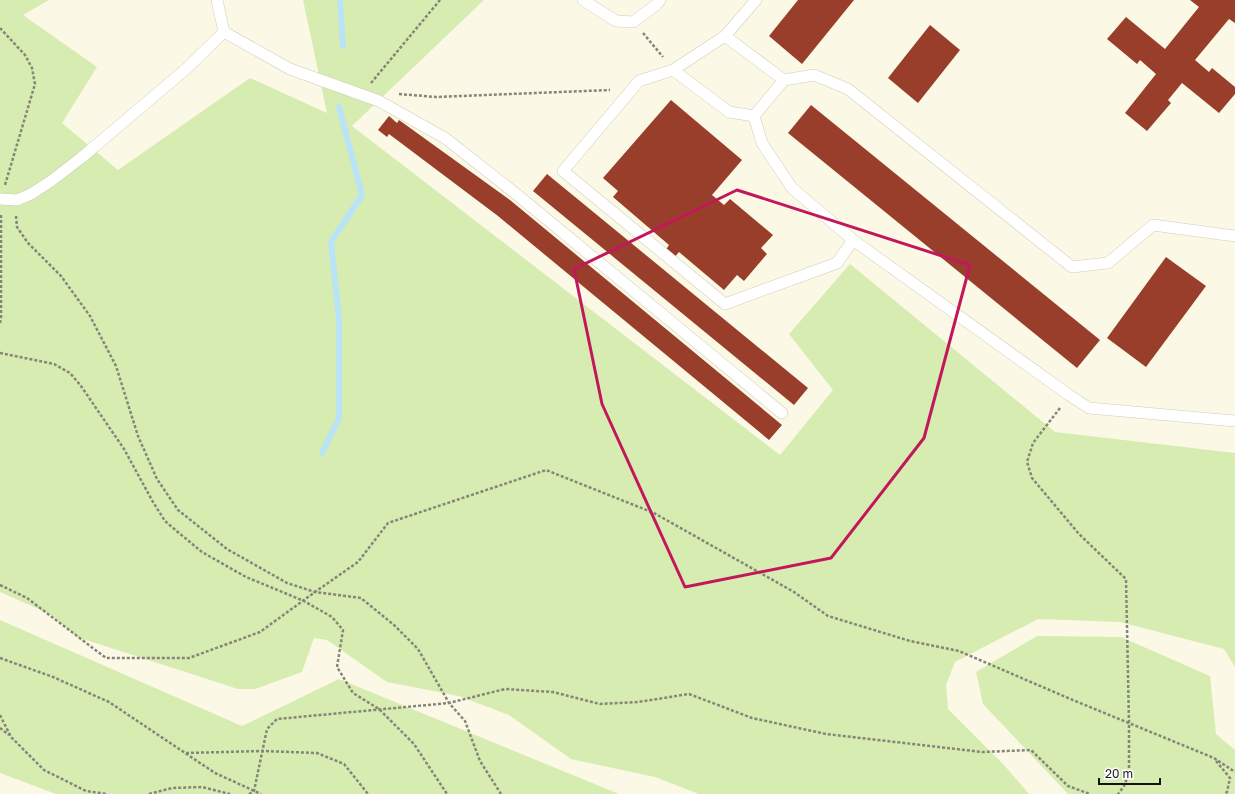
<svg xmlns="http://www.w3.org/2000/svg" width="1235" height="794" font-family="'Golos Text',sans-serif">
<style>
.green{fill:#d7ecb1}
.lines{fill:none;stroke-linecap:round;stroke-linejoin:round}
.stream{stroke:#b9e3f6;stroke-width:6}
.building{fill:#983e2a}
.lane-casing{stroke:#cfcdbb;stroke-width:12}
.path{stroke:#878579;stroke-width:2.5;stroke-dasharray:3 2;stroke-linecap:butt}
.lane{stroke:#fff;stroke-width:11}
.marked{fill:none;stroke:#c2185b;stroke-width:3;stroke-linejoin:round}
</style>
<rect width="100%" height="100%" fill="#fbf8e6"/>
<g class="green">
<polygon points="0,0 49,0 23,15 97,67 62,123 118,170 250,78 327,113 303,0 484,0 352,126 780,455 833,390 789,334 850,264 1055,432 1235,453 1235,667 1224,649 1120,622 1038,619 955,662 946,685 948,709 1005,766 1029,794 699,794 655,777 571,759 509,715 459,696 387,682 327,640 314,638 302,672 255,689 238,689 77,637 50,614 0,592"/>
<polygon points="0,620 242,726 339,679 619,794 56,794 0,773"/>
<polygon points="1037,636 1121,637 1210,676 1216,734 1235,750 1235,794 1068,794 983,704 976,672"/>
</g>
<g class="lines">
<g class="stream">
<polyline points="340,0 343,46"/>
<polyline points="322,453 339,418 339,319 331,242 362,195 339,107"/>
</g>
</g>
<g class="building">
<polygon points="798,0 854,0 802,64 769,36"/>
<polygon points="1190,0 1235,0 1235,23 1229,19 1195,60 1209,72 1212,68 1235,87 1235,94 1219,113 1182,83 1168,100 1171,103 1147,131 1125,113 1156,74 1140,60 1137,64 1107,39 1126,17 1165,49 1199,7"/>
<polygon points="930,25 960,50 918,103 888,78"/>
<polygon points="671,100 742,160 712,195 724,205 730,199 773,235 761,248 767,254 744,281 737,275 724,290 679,252 673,259 665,251 669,245 613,197 618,191 603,178"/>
<polygon points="811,105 1100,340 1077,368 788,133"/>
<polygon points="389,116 397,123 399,120 510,200 782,425 769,440 498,216 389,134 387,137 378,130"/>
<polygon points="547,174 808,388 794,405 533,191"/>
<polygon points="1166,257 1206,286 1146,367 1107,338"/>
</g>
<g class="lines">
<g class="lane-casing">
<g id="lane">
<polyline points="217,0 224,32 290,69 379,101 445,138 515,193 782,413"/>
<polyline points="583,0 616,21 633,22 656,5 660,0"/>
<polyline points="756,0 725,36 784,80 814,75 848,89 1072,267 1108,263 1153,225 1235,236"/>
<polyline points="725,36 673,70 639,81 563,171 725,304 837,263 853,240"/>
<polyline points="673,70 729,112 754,116"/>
<polyline points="784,80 754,116 762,143 792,188 853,240 1069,395 1089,408 1235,421"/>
<polyline points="0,199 17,200 31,194 51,181 81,158 186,69 224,32"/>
</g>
</g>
<g class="path">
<polyline points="0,28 25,55 32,68 35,84 5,185"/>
<polyline points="643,33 663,57"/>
<polyline points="371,83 440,0"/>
<polyline points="399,94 436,97 610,90"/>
<polyline points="16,216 17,227 28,243 61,276 90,316 116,366 138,436 157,479 178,510 227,549 287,583 315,592 361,598 394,625 418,649 449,703 465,721 480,761 501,794"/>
<polyline points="0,323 1,318 1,215"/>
<polyline points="0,353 54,364 70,373 81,386 124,449 153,502 165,521 179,533 202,552 246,577 304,601 332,617 343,630 337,667 353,693 379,709 414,744 447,794"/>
<polyline points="1060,408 1033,443 1027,462 1032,478 1079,534 1126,579 1129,724 1129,773 1124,786 1118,794"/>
<polyline points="0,585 27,598 106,658 189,658 260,632 315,592 358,562 388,523 546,470 654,513 794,592 828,616 910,641 959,651 1068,698 1214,758 1235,772"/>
<polyline points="0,658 53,677 109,702 215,773 261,794"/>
<polyline points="0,715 11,737 44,770 86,791 107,794"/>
<polyline points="0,728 9,735"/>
<polyline points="186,753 263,751 317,753 344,764 368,794"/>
<polyline points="1216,761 1230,778 1227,792 1224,794"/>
<polyline points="149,794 172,788 202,787 230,794"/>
<polyline points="249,794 254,791 267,729 277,719 449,703 505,689 553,692 600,704 638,702 689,694 752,718 826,734 982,752 1031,750 1068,786 1090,794"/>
</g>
<use href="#lane" class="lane"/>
</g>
<path class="marked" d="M737,190L970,265L924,438L831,558L685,587L602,404L574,269Z"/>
<path d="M1099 778v6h61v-6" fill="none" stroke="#15140e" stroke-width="2"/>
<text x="1105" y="778" font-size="12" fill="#15140e" stroke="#ffffff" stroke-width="3" paint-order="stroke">20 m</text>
</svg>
